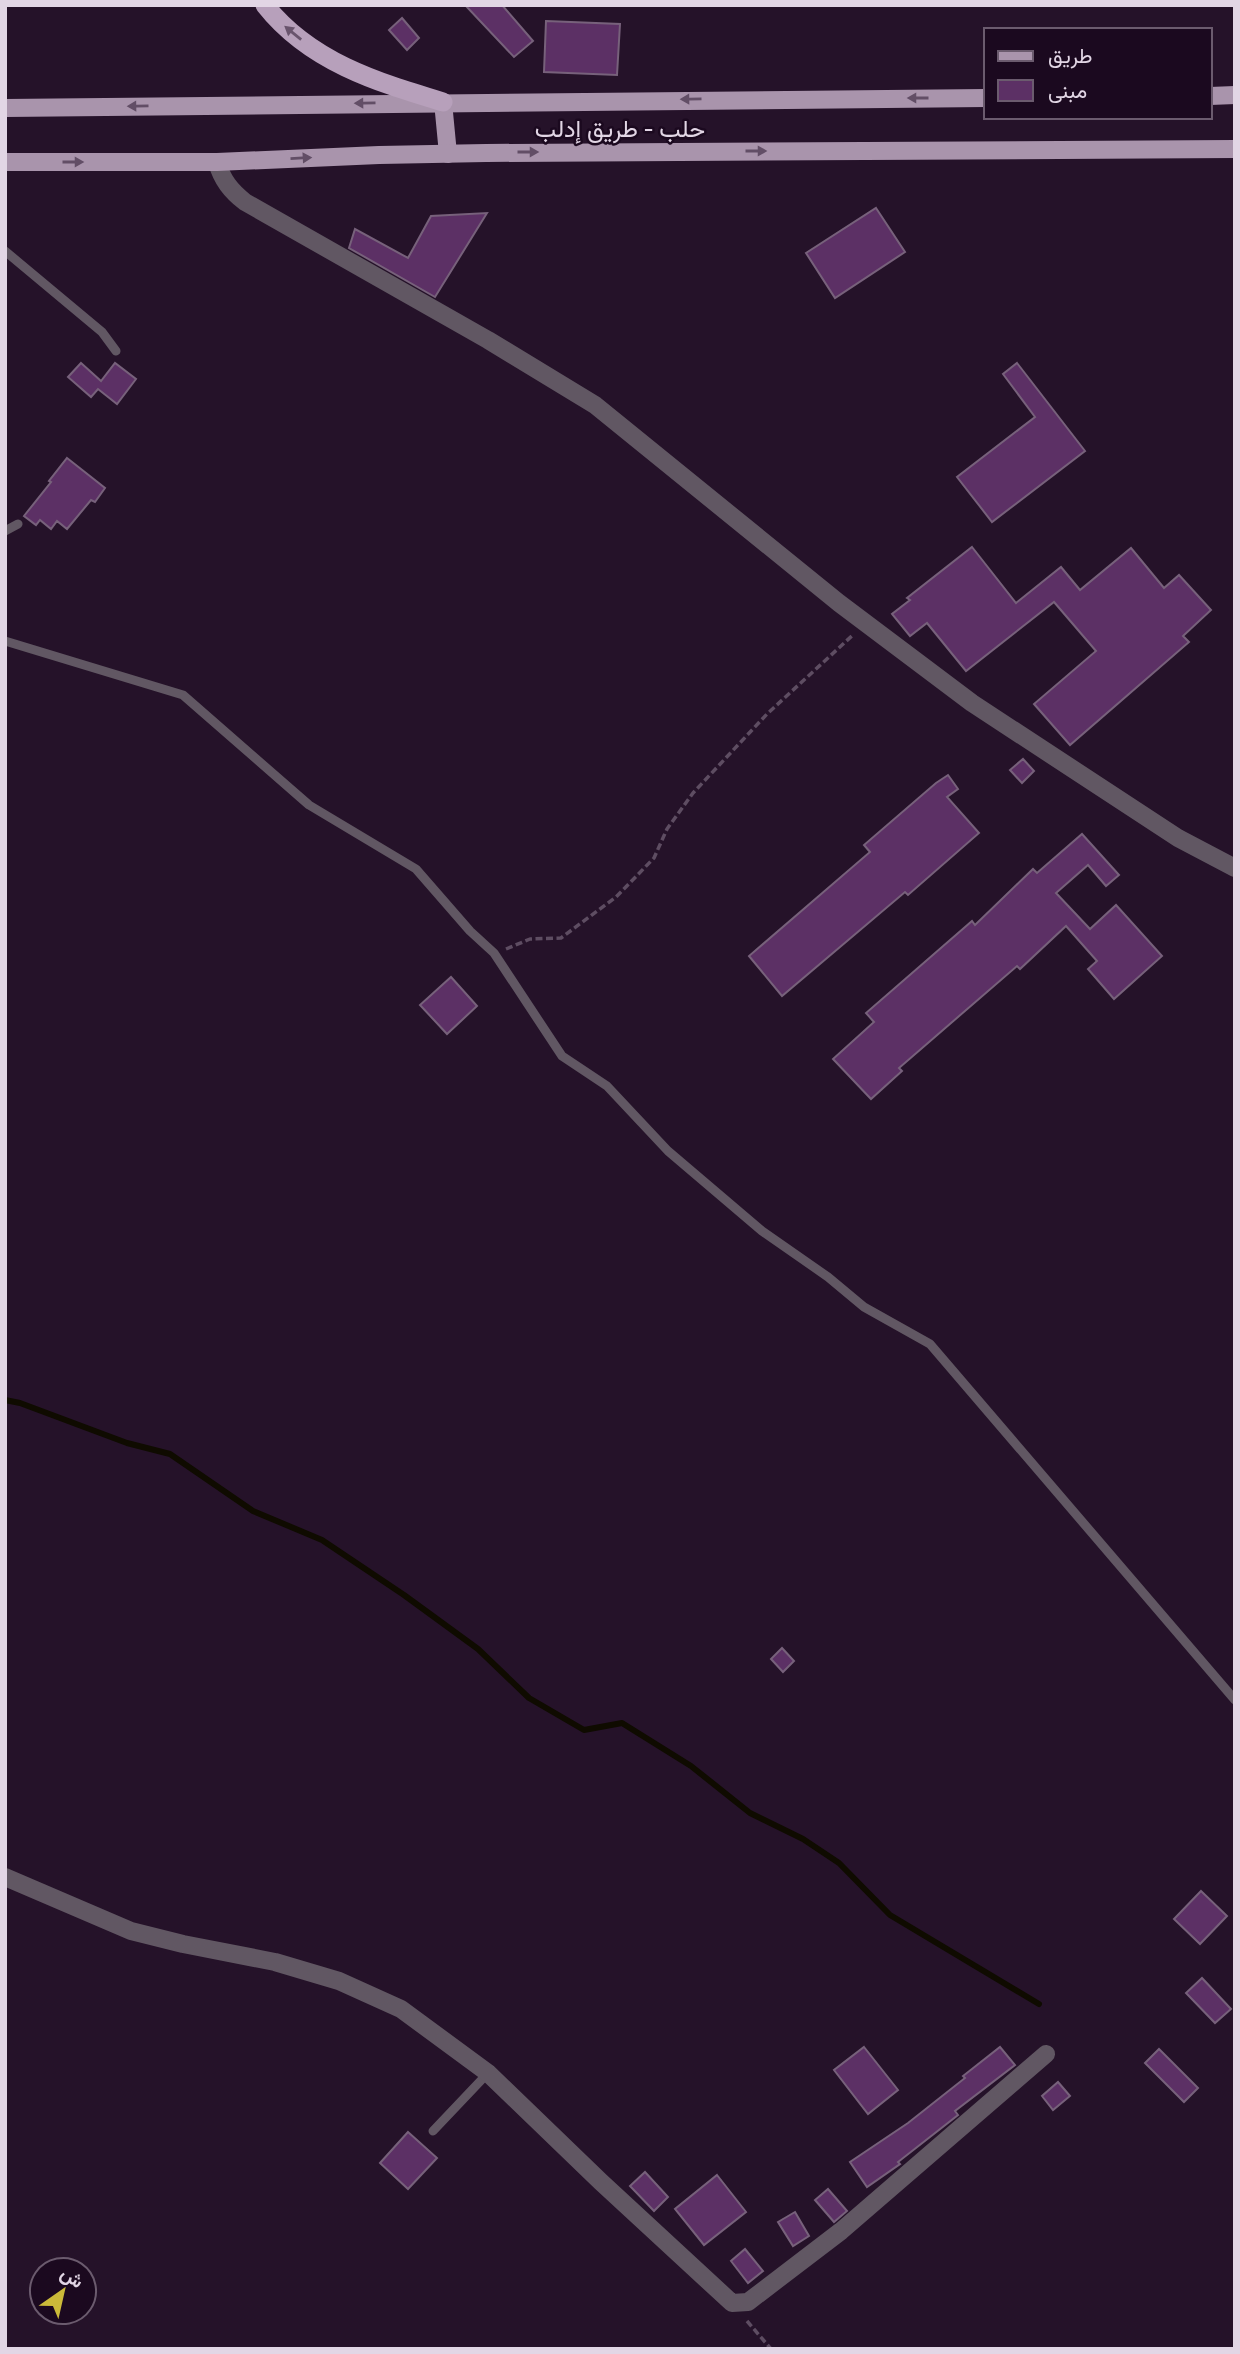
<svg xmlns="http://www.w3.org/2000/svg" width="1240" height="2354" font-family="'Golos Text',Vazirmatn,sans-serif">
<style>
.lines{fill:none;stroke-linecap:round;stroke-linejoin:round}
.stream{stroke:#0f0b00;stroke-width:6}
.building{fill:#5c3065;stroke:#77617b;stroke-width:2}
.path{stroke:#5e4d62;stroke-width:3.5;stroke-dasharray:7 3.5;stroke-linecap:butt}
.service{stroke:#615763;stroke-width:9}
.minor{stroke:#615763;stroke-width:18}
.primary{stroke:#a994ac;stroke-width:18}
.trunk{stroke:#b7a0bb;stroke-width:19}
.oneway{fill:#69546d}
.oneway2{fill:#624e66}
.labels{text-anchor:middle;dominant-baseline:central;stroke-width:5;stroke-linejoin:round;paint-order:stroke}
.street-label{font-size:24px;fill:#e2d6e5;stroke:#1b091f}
</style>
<rect width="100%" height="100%" fill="#251229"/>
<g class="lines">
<polyline class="stream" points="5,1400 20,1403 127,1443 170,1454 253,1511 322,1540 404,1595 478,1649 529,1698 584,1730 622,1723 691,1766 750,1813 803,1839 839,1863 890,1915 1039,2004"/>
</g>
<g class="building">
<polygon points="465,5 502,5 533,41 514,57"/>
<polygon points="402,18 419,38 407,50 389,30"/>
<polygon points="546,21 620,24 617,75 544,72"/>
<polygon points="876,208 905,252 835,298 806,253"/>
<polygon points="487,213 435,297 349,248 355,229 408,258 431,216"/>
<polygon points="81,363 101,381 115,363 136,379 117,404 98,389 91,397 68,377"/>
<polygon points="1017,363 1085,451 992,522 957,477 1035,417 1003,374"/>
<polygon points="67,458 105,488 95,502 91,500 67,529 57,521 51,529 40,520 36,525 24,516 51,482 49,481"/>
<polygon points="972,547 1016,603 1061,567 1080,590 1131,548 1164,588 1179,575 1211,610 1183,636 1189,642 1070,745 1034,704 1096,651 1054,602 966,671 927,623 910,636 892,614 910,600 907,598"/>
<polygon points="1023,759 1034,771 1022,783 1010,770"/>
<polygon points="948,775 958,789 947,797 979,833 908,895 905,892 782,996 749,956 870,852 864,845 936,783"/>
<polygon points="1082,834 1119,875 1106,886 1088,865 1056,893 1090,929 1116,905 1162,956 1114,999 1088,969 1097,961 1066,926 1020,969 1017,966 899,1068 902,1071 871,1099 833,1059 874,1022 866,1013 972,921 975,925 1033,869 1037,873"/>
<polygon points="451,977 477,1006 447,1034 420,1005"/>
<polygon points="782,1648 794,1661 783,1672 771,1659"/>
<polygon points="1201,1891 1227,1916 1200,1944 1174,1919"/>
<polygon points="1202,1978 1231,2009 1215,2023 1186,1993"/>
<polygon points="864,2047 898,2090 868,2114 834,2070"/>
<polygon points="1000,2047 1015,2065 955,2111 958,2115 898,2162 900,2164 867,2187 850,2162 908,2123 965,2078 963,2076"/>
<polygon points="1159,2049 1198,2088 1184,2102 1145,2063"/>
<polygon points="1058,2082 1070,2096 1053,2110 1042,2096"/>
<polygon points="408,2132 437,2158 408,2189 380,2163"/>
<polygon points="645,2172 668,2197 654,2211 630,2186"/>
<polygon points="717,2175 746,2212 704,2245 675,2209"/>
<polygon points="828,2189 847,2211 834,2222 815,2200"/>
<polygon points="795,2212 809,2236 793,2246 778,2222"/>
<polygon points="745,2249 763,2271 748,2283 731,2261"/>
</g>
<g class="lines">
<g class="path">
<polyline points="506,949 530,939 561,938 616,897 654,858 667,829 693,793 767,714 854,634"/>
<polyline points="747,2321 771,2349"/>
</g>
<g class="service">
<polyline points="5,251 102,332 116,351"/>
<polyline points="5,531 18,524"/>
<polyline points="5,641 183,695 309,805 416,869 470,931 494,953 562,1056 607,1086 668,1151 762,1231 828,1277 864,1307 930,1344 1235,1700"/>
<polyline points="433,2131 488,2073"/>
</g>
<g class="minor">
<path d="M217,162C222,180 231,191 245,202L488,340L595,405L839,603L972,703L1178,838L1235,868"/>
<polyline points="5,1877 131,1931 183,1944 275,1962 339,1981 401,2009 488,2073 601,2182 732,2303 748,2302 841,2231 1046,2054"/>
</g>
<g class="primary">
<polyline points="1210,96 1235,95"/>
<polyline points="443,102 448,154"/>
<polyline points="5,108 986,98"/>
<polyline points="5,162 217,162 379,155 486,153 1235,149"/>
</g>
<path class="trunk" d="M265,5C310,62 377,82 443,102"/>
</g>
<defs><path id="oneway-solid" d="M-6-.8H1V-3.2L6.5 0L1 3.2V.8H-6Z" transform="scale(1.75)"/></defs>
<use class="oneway" href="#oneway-solid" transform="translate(293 33) rotate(-141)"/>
<g class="oneway2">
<use href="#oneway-solid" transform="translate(918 98) rotate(180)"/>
<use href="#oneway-solid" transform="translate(691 99) rotate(179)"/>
<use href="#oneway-solid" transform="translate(365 103) rotate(179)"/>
<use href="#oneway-solid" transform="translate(138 106) rotate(179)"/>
<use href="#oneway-solid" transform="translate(756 151)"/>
<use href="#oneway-solid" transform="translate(528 152)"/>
<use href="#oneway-solid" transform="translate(301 158) rotate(-3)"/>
<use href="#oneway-solid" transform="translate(73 162)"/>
</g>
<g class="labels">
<g class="street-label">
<text x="620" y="127">حلب - طريق إدلب</text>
</g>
</g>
<rect width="1240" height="2354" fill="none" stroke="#e2d6e5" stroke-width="14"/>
<rect x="984" y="28" width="228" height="91" fill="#1b091f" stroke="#6b5b6e" stroke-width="2"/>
<rect x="998" y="51" width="35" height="10" fill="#a994ac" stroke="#6b5b6e" stroke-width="2"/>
<text x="1048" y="63" font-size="21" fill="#e2d6e5">طريق</text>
<rect x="998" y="80" width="35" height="21" fill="#5c3065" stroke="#6b5b6e" stroke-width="2"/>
<text x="1048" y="98" font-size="21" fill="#e2d6e5">مبنى</text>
<g transform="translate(63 2291) rotate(34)"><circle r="33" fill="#1b091f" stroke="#6b5b6e" stroke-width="2"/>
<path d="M0-5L12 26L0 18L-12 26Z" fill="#cbba39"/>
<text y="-10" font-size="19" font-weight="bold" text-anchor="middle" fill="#e2d6e5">ش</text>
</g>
</svg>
